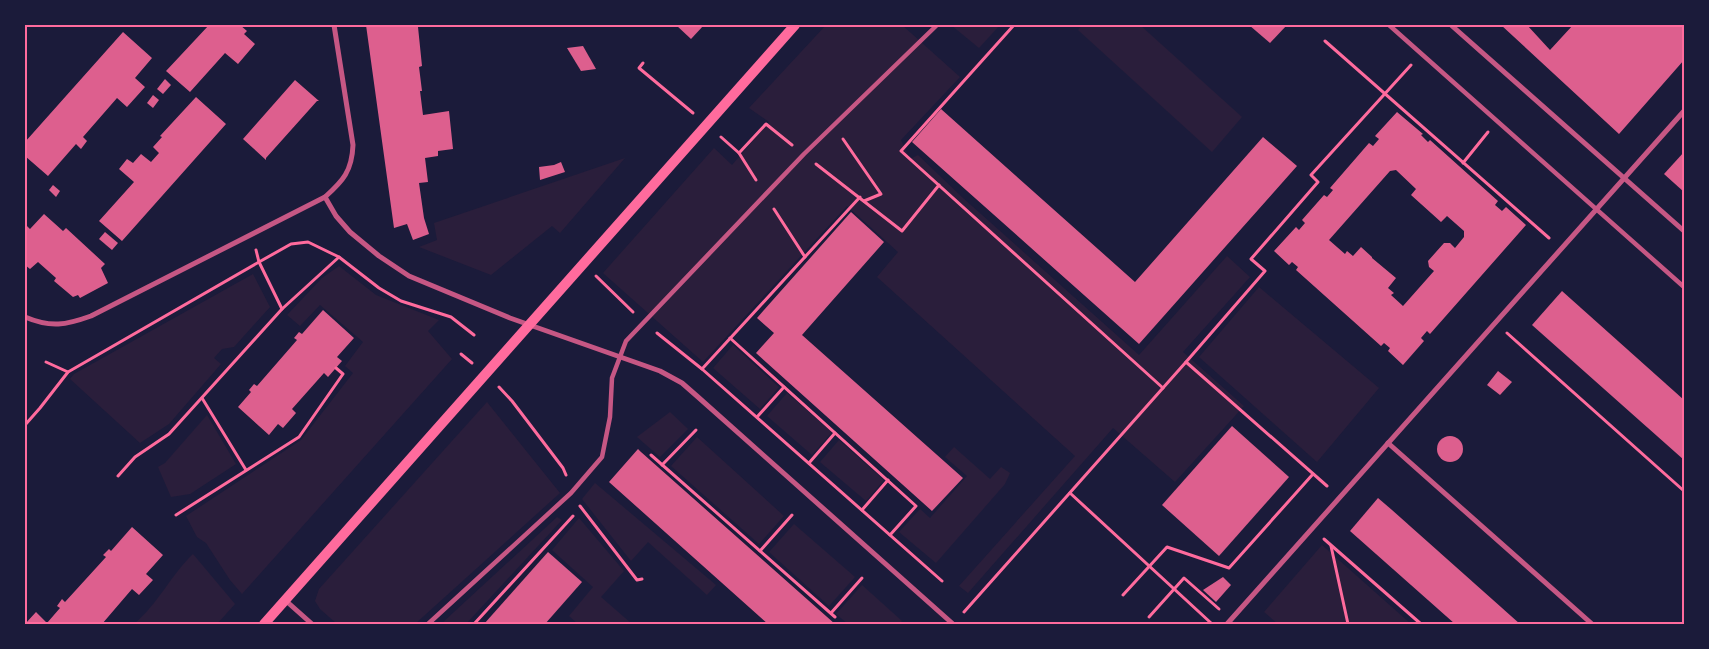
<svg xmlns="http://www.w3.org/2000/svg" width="1709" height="649" font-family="'Alegreya Sans',sans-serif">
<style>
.green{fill:#2a1e3b}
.building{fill:#dd5f8e;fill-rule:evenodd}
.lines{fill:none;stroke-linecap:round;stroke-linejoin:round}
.path{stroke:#ff6b9d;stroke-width:3}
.pedestrian{stroke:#c65784;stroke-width:4.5}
.minor{stroke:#c65784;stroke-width:5}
.secondary{stroke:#ff6b9d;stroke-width:10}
.neatline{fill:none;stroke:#ff6b9d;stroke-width:2}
</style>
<rect width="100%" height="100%" fill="#1b1b3a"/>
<g class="green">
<polygon points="826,25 902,25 960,77 901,140 910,159 918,155 963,198 1139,355 1227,256 1250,277 1183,352 1244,406 1175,482 1113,428 968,593 959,586 1075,456 877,277 898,252 847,206 703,362 603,273 714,148 732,165 769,122 749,108"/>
<polygon points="951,25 1000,25 979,48"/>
<polygon points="1082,25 1140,25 1242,117 1212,152 1078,30"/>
<polygon points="625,158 560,233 552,226 491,275 419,247 437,240 434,223"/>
<polygon points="339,266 376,295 439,320 428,331 452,359 242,594 230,580 206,543 197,537 186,516 301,440 353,373 345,366 363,342 320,305 300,326 287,315 322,278"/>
<polygon points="253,274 270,307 234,347 222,349 214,358 221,364 169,424 140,443 70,379 74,374"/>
<polygon points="1259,287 1379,388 1317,462 1199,357"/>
<polygon points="733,345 779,387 760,409 713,368"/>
<polygon points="787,393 832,432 812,455 767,416"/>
<polygon points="487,402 560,493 415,624 337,624 320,609 315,601 319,589"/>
<polygon points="670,412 688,429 660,457 637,437"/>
<polygon points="207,415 236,464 190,494 171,497 158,467 165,463"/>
<polygon points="697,437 784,516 759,544 671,466"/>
<polygon points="839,440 884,480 866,501 820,462"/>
<polygon points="954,447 990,479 1001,467 1010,473 1005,484 936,563 899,532 920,509 930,518 967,476 945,457"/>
<polygon points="595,483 716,585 707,595 648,542 631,561 582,499"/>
<polygon points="557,517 562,520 466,624 441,624"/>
<polygon points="579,518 624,571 601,597 632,624 578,624 569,616 593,587 552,550"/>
<polygon points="794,524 855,577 829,606 769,552"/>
<polygon points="1322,545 1411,624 1278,624 1264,612"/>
<path d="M193,554L235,604L217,624H134C158,604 171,575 193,554Z"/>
<polygon points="862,585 902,621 899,624 848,624 836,614"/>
</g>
<g class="building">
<polygon points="209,25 240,25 247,31 244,34 255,44 238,64 225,53 190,92 166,71"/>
<polygon points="366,25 421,25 418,27 422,66 419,67 422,91 420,91 423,115 449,111 453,149 438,151 438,156 425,158 428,182 419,183 424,218 429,234 413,240 407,224 394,228"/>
<polygon points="676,25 704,25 691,39"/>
<polygon points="1249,25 1287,25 1270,43"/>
<polygon points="1501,25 1527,25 1550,50 1573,25 1684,25 1684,60 1619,134"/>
<polygon points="123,32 152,58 135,78 145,87 127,107 117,98 83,137 87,141 81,149 76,144 48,176 25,156 25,142"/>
<polygon points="583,46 596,69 581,71 567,48"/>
<polygon points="165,79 171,85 163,94 157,89"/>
<polygon points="295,80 319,101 317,101 266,158 266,160 243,139"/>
<polygon points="153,95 159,100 153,108 147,103"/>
<polygon points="196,97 226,124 122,241 99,221 134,182 119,169 127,159 133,163 141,154 151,162 159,153 153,147 162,137 160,136"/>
<polygon points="941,109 1135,282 1263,137 1297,166 1139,344 912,142"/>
<path d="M1397,112L1423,134L1421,135L1428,142L1430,140L1498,201L1495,205L1502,211L1506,207L1526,225L1430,334L1427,331L1421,338L1424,341L1403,365L1388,351L1390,348L1384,343L1381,346L1296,270L1298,267L1292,262L1289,265L1274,251L1296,227L1299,230L1305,223L1302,220L1324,195L1327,197L1333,190L1330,188L1369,143L1373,146L1379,139L1375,136ZM1396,170L1416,189L1411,195L1441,222L1447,216L1464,231V237L1455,248L1450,243H1444L1428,261L1429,267L1434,271L1403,306L1391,295L1394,293L1388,288L1396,278L1372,258V257L1361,247L1353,256L1347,251L1345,254L1329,240L1390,171Z"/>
<polygon points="1684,152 1684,192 1664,174"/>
<polygon points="561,162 565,172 540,180 539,167 554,165"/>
<polygon points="53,185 60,191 56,197 49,190"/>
<polygon points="851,212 884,242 802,335 963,478 932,511 756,353 774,333 757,318"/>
<polygon points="44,214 63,231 66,228 105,264 101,268 108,283 80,298 78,295 73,297 54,281 56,278 38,262 30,269 25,265 25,224 30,229"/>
<polygon points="105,232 118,243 112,250 99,239"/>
<polygon points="1562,291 1684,400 1684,460 1532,325"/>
<polygon points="323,310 354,338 337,357 342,361 328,377 324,373 292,409 296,413 283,428 278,424 269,435 238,407 251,392 249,390 254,384 257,386 297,340 294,338 299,332 302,334"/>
<polygon points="1498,371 1512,382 1500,395 1487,385"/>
<polygon points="1232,426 1289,477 1219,556 1162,505"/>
<circle cx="1450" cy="449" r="13"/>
<polygon points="638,449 641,452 835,624 768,624 609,482"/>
<polygon points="1378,498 1392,510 1520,624 1455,624 1350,531"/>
<polygon points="132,527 163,555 146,574 153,580 139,595 132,589 102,624 25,624 36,612 47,623 60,608 57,606 62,599 65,602 106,557 103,555 109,549 111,551"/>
<polygon points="548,552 582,582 545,624 484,624"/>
<polygon points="1223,577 1231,585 1216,602 1203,590"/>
</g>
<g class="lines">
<g class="path">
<polyline points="1014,25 901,151 1163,388"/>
<polyline points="1325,41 1549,238"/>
<polyline points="643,63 639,68 693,113"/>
<polyline points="721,137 739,153 766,124 792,145"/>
<polyline points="843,139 881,194 864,201"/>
<polyline points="739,153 756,180"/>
<polyline points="1463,163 1488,132"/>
<polyline points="816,164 902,231 939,185"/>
<polyline points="774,209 805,257"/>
<polyline points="596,276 633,312"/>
<polyline points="282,309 259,262 291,244 308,242 339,257"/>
<polyline points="657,333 702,369 860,197"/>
<polyline points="1507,333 1684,491"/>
<polyline points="730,338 916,506 890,535"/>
<polyline points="461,354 472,363"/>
<polyline points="46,362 68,372"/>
<polyline points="702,369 942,581"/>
<polyline points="499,387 512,401 563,468 566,475"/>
<polyline points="202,398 246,470"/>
<polyline points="757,417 784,387"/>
<polyline points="25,425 40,408 68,372 259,262 256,250"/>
<polyline points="651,455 835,617"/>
<polyline points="809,463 835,433"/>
<polyline points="662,465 696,430"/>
<polyline points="118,476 135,457 169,434 282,309 339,257 379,288 401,301 451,317 474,335"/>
<polyline points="1327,486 1186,362 1265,271 1251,259 1318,182 1311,175 1411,65"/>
<polyline points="1070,493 1211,623"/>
<polyline points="580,506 637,580 642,579"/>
<polyline points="862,510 888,480"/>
<polyline points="176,515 299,437 343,374 336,368"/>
<polyline points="1324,539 1421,624"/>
<polyline points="1331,546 1348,624"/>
<polyline points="760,551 792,515"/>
<polyline points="1123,595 1167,547 1229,568 1313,474"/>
<polyline points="964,612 1186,362"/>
<polyline points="831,613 862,578"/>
<polyline points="1149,617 1184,578 1219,609"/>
<polyline points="474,624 573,516"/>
</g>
<g class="pedestrian">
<polyline points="1389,25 1684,287"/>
<polyline points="428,624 571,493 602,457 610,417 612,378 626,341 804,154 937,25"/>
</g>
<g class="minor">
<path d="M334,25L353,145C352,171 343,181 325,197L336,216L350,232L379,256L409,276L510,318L660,371L682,383L698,397L953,624"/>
<polyline points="1451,25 1684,231"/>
<path d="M25,317C51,328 66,325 91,316L325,197"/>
<polyline points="1388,443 1592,624"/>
<polyline points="285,600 312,624"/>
<polyline points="1227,624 1684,111"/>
</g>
<polyline class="secondary" points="264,624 795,25"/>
</g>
<rect width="1709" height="649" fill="none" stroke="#1b1b3a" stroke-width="52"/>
<rect x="26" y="26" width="1657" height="597" class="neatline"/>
</svg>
